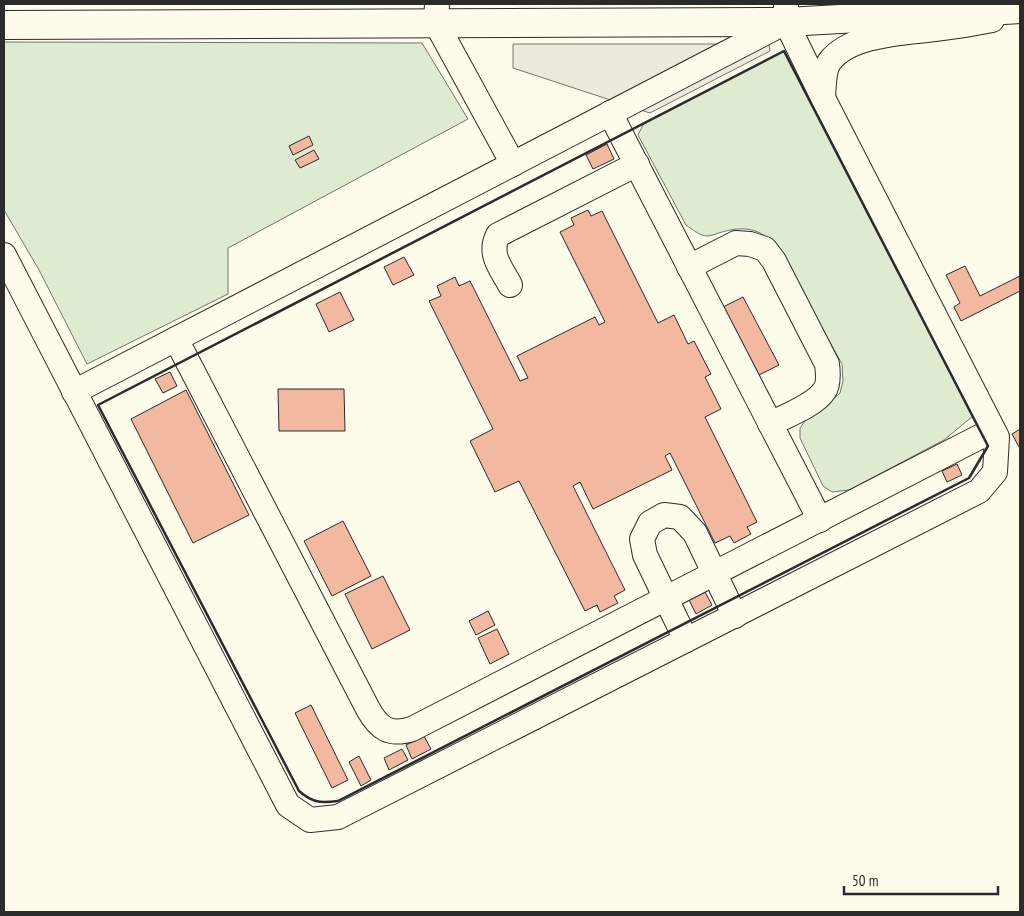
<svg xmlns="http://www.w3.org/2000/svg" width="1024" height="916" font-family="'PT Sans Narrow',sans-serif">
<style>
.green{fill:#deebd1;stroke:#74746e}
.parking{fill:#eceadb;stroke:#74746e}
.building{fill:#f2b8a0;stroke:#2b2b2b}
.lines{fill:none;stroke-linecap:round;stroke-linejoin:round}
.minor-casing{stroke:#2b2b2b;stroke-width:26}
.major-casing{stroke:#2b2b2b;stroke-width:30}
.minor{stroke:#fdfbea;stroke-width:24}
.major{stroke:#fdfbea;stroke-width:28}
.wall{stroke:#2b2b2b;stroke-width:2.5}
</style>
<rect width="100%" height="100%" fill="#fdfbea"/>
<g class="green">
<polygon points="4,42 422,43 468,119 228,248 228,294 87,364 39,270 4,210"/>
<path d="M784,51L973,416L944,440L849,490L832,492L823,486L800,438V428L807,418L820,411L840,393L843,381L842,364L778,250C763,229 747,225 722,232C718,233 712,236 707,236C700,236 692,229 686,225L638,135L644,123Z"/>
</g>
<polygon class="parking" points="513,44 769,44 770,51 650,113 513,68"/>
<g class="building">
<polygon points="309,136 313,145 293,155 289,146"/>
<polygon points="607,144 614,159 593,169 586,155"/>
<polygon points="314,150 319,159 300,168 295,160"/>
<polygon points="588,210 591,216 602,211 658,323 674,315 688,344 694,341 711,374 705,377 721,409 705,417 757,522 747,527 751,534 734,543 730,536 715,543 670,453 665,456 672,470 593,509 580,482 573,486 625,590 614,596 618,603 600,612 597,605 585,611 519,481 495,492 470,441 493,429 429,301 441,296 437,286 455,277 459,286 470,281 520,381 528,378 517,356 595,317 599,325 605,322 560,232 574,225 571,218"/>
<polygon points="404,257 414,275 393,285 384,267"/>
<polygon points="965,266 980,296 1020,276 1020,291 961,321 954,307 960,303 946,275"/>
<polygon points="340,292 354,320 329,332 316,304"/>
<polygon points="743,297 779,365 759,375 723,307"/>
<polygon points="170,372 177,386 163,393 155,379"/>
<polygon points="278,389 344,389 345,431 279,431"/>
<polygon points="186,390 249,515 193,543 131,419"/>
<polygon points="1020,429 1020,446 1019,447 1012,434"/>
<polygon points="957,464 962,475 947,482 942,471"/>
<polygon points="343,521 371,576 332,596 304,541"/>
<polygon points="383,576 410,630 372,649 345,594"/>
<polygon points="704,590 712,605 696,614 688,598"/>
<polygon points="488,611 495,625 476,635 469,621"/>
<polygon points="497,629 509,654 490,664 478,638"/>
<polygon points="311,705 348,780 332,788 295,713"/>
<polygon points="424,736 431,749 412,759 406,745"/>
<polygon points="402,749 408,760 389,770 384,758"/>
<polygon points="359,756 371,780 361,786 349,762"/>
</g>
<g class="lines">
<g class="minor-casing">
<g id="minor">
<polyline points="437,4 436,23 513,164"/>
<path d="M823,98C824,87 823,70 830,61C851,34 904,33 935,29C954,27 973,24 992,20"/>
<polyline points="610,113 820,520"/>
<polyline points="4,255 288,805 310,820 338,817 979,491 995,472 997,437 823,98 786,22 786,4"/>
<path d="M689,267L736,243L750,244L765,249L774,261L827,364C828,372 829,385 824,391C815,405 786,416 770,424"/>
<path d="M510,285C501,268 488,254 498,235L637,164"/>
<path d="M176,339L368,709C379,729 390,736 412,729L993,430"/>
<polyline points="74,392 786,22"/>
<polyline points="686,640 645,555 642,539 650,523 664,515 680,517 695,533 735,616"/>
</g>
</g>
<g class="major-casing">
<polyline id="major" points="4,25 786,22 1020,9"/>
</g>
<use href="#minor" class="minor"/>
<use href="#major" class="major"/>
<path class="wall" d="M784,51L988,446L969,478L338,801C320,803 313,803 299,791L98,405Z"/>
</g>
<rect width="1024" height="916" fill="none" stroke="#2b2b2b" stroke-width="10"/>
<path d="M844 886v8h154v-8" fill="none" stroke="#2b2b2b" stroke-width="2.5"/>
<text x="852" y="886" font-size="15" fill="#2b2b2b" stroke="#fdfbea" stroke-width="4" paint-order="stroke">50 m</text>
</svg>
